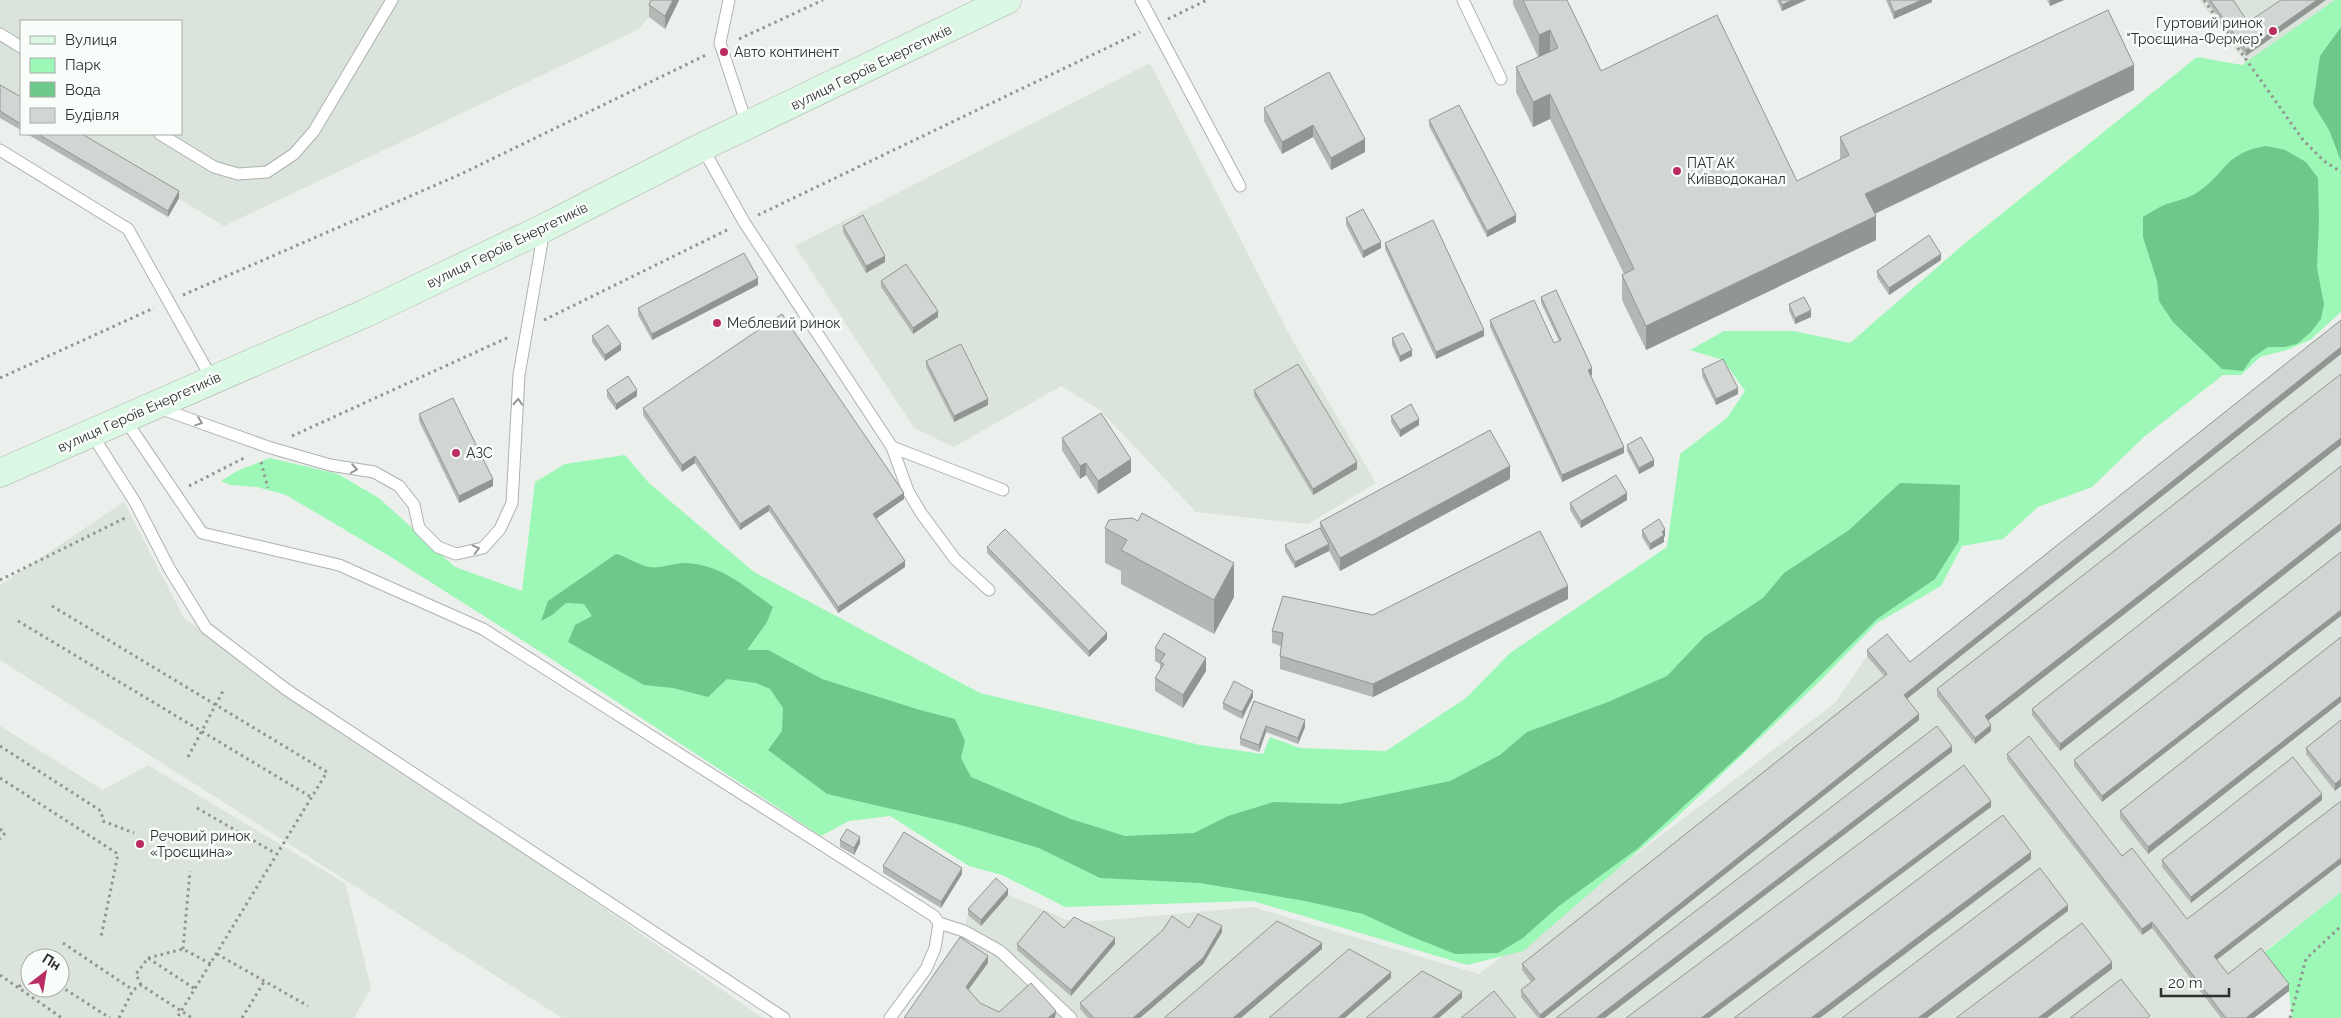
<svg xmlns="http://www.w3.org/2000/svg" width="2341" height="1018" font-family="Raleway,sans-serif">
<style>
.built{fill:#dae4dc;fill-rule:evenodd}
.green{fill:#9df8b8}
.water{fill:#6ec88b}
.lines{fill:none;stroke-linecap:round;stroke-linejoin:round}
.lane-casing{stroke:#aeb2af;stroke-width:13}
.secondary-casing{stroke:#aeb2af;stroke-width:29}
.path{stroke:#919491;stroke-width:3;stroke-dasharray:2.5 4;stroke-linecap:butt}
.lane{stroke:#fff;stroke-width:11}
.secondary{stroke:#dbf8e4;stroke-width:28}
.wall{fill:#b4b8b5}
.shaded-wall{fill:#929693}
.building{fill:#d1d6d2;stroke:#929693}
.oneway{stroke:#969796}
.poi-dot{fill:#b92d62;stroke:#f9fdfa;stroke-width:2}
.labels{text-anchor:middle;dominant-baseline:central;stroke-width:5;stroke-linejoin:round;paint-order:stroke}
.poi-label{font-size:14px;fill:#2e2f2e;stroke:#f9fdfa;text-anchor:start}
.street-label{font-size:14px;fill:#2e2f2e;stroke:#f9fdfa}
</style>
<rect width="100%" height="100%" fill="#ebf0ec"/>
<g class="built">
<polygon points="0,0 656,0 649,17 639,29 224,226 72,134 181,134 181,21 21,21 21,104 0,91"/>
<polygon points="2199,0 2341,0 2247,65"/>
<polygon points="1150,63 1290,336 1376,483 1308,524 1196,512 1100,410 1061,386 954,447 914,428 795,246"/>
<polygon points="2341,326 2341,892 2261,954 2254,1018 908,1018 960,943 968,915 996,884 1009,895 1074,923 1253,907 1479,974 1835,703 1867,656 1910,668"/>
<polygon points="124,502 184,618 763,1018 562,1018 0,660 0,585"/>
<path d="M0,726L103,790L148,765L345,883L371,988L354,1018H0ZM30,958H60V988H30Z"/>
</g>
<g class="green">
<polygon points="2335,0 2341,0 2341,312 2310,340 2287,350 2260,357 2241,375 2223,375 2145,436 2092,487 2038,507 2003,539 1962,546 1941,586 1877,623 1819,682 1675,819 1523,951 1467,965 1253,901 1065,907 1002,875 969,866 890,816 849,821 821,836 550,658 391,557 286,495 257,487 231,485 221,481 237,471 270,458 338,474 379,498 455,567 522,591 535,482 565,464 625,455 649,483 754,572 980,693 1200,745 1263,754 1270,737 1300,748 1386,751 1466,698 1510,653 1667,547 1680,454 1727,418 1745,391 1723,360 1690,350 1724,331 1794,331 1850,343 1964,244 2197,57 2242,65"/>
<polygon points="2341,892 2341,1018 2292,1018 2289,991 2261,955"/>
</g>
<g class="water">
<polygon points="2341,27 2341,161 2329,130 2313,104 2320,56"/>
<path d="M2266,146L2285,150L2306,162L2318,178L2319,221L2317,268L2324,304L2321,319L2311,332L2297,344L2285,347H2268L2252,358L2243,371L2222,369L2173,322L2159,301L2157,281L2143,237V217C2151,212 2159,207 2167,204C2175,201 2185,199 2193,195C2226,176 2222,153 2266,146Z"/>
<path d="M1900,483L1960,485L1959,541L1935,579L1877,619L1743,752L1637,849L1559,906L1523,938L1498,953L1455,954L1408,935L1363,914L1305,901L1200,883L1100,878L1039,848L957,824L827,794L768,750L782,731L783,708L770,689L756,683L727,679L708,697L673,688L644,685L568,642L575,625L592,616L584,604L566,603L552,615L541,621L548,601L616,554C628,557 638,565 649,567C659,569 673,563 684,563C721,564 744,586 773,607L767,622L747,650H768L822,679L920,710L955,719L965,741L961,758L971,777L1071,819L1125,836L1194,833L1228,816L1274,802L1340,804L1450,781L1500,755L1527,732L1608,702L1667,676L1704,637L1763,598L1784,573L1849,530Z"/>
</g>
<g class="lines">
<g class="lane-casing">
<g id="lane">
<polyline points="729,0 720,43 747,125"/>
<polyline points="1141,0 1240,186"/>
<polyline points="1463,0 1501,79"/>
<polyline points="0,34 21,47"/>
<polyline points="160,134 214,167 238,174 267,172 294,154 314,131 392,0"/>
<polyline points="702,147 744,222 892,447 908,491 921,513 955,559 989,590"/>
<polyline points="0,150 128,229 212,379"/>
<polyline points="159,408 268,447 330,465 374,472 399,486 414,505 419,528 438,547 456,554 483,548 500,529 512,503 519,375 544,230"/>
<polyline points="124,418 202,533 339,565 483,629 934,916 939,923 964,931 1000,951 1071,1018"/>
<polyline points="91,433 135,502 169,568 206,628 287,690 784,1018"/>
<polyline points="892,447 1003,490"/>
<polyline points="890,1018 926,969 935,948 939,923"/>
</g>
</g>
<g class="secondary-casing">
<polyline id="secondary" points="0,473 366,313 544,228 702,147 1007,0"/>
</g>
<g class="path">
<polyline points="2204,0 2303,140 2324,161 2341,172"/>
<polyline points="1168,19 1207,0"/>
<polyline points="739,39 823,0"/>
<polyline points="758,215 1140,32"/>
<polyline points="183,295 461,174 706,55"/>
<polyline points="544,320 729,229"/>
<polyline points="0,378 154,308"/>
<polyline points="292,436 509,337"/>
<polyline points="261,462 268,488"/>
<polyline points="189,486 246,457"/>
<polyline points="0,580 125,518"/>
<polyline points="52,606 327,772 177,1018"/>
<polyline points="18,621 311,797"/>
<polyline points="0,746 101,811 103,821 134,833"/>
<polyline points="188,757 224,689"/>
<polyline points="0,778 118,854 101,937"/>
<polyline points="197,808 275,853"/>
<polyline points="0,829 5,833 0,839"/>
<polyline points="63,943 133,990"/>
<polyline points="183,949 190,871"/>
<polyline points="217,954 308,1006"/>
<polyline points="38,958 41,953"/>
<polyline points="148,958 183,949 211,964"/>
<polyline points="0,975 62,1018"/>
<polyline points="141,985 136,974 148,958 195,989"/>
<polyline points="60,986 110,1018"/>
<polyline points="19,987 30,970"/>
<polyline points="119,1018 133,990 141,985 192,1018"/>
<polyline points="242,1018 264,982"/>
<polyline points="2290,1018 2306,959 2341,926"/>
</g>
<use href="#lane" class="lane"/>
<use href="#secondary" class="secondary"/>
</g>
<g class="wall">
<polygon points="651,0 679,0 665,29 649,17 649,5"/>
<polygon points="1513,0 1567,0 1601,71 1797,181 1840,160 1840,137 2134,90 1875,214 1876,240 1646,350 1622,300 1622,275 1624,274 1550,119 1533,127 1516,92 1516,67 1538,57 1513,4"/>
<polygon points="1777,0 1806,0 1782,11"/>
<polygon points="1886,0 1932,0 1932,2 1894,19"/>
<polygon points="2047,0 2064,0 2050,6"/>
<polygon points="2206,0 2233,0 2248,22 2246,56"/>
<polygon points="1329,72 1365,152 1331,170 1313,137 1282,154 1264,121 1264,108"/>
<polygon points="0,85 21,97 21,130 0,118"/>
<polygon points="1429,120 1516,222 1487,237 1429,126"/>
<polygon points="27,134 82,134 179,198 168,217"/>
<polygon points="1346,218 1381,248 1363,258 1346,225"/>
<polygon points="843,226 885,262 866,273 843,232"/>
<polygon points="1385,243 1484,336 1436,359 1385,249"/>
<polygon points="1941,260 1889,295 1877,277 1877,271"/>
<polygon points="881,281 938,317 913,334 881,287"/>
<polygon points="758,285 652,340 638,315 638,308"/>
<polygon points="1541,297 1592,375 1590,376 1624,453 1562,482 1490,327 1490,320 1554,343 1559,341 1541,303"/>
<polygon points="1789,304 1811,317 1795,324 1789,311"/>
<polygon points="592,336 621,350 605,361 592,342"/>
<polygon points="1392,338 1412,356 1400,362 1392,345"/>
<polygon points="2341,354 1907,699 1919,720 1544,1018 1538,1018 1521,997 1521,990 1531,982 1522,970 1522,964 1884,676 1867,656 1867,650 1910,662"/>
<polygon points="926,361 988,405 954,422 926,367"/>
<polygon points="1702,369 1738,394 1716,405 1702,376"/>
<polygon points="2341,374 2341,445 1988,720 1991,731 1975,744 1937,696 1937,689"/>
<polygon points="607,390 637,396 616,410 607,397"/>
<polygon points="1254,390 1357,469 1313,495 1254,396"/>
<polygon points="643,408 904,499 876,518 905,567 838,613 769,511 740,530 695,463 682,472 643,415"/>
<polygon points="419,414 493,486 459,503 419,421"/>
<polygon points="1391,416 1419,425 1400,437 1391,422"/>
<polygon points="1062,438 1131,472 1098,494 1086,475 1080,479 1062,450"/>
<polygon points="1627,445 1654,466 1639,474 1627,451"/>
<polygon points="2341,466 2060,751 2032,715 2032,709"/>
<polygon points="1510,479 1340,571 1329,551 1295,568 1285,551 1285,545 1320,528 1320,522"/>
<polygon points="1627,500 1581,528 1570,510 1570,503"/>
<polygon points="1105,528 1234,597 1214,634 1121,584 1121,571 1105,563"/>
<polygon points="1642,530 1665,536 1664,537 1664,542 1650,550 1642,537"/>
<polygon points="987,547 1107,639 1089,657 987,553"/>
<polygon points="2341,552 2102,802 2074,766 2074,760"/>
<polygon points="1568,599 1373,697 1280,669 1280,656 1281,646 1272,643 1272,631 1373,615"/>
<polygon points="2341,637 2341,702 2148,854 2120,818 2120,811"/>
<polygon points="1155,648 1206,671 1183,708 1155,691 1155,678 1160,669 1160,664 1155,661"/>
<polygon points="1253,697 1242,719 1223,709 1223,703"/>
<polygon points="1254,701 1305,727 1298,744 1266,732 1259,752 1240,745 1240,738"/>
<polygon points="2341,720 2335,791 2306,754 2306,748"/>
<polygon points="2007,754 2122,856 2217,960 2228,974 2289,991 2254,1018 2221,1018 2152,928 2142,935 2007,760"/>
<polygon points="2322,800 2191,903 2162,867 2162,860"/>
<polygon points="840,840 860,843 854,855 840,847"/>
<polygon points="883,866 962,874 941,908 883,873"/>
<polygon points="1008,895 981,926 968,915 968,909"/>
<polygon points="1064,928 1115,944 1071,996 1017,950 1017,944"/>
<polygon points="1189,928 1222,932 1203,964 1140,1018 1088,1018 1080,1009 1080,1003"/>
</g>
<g class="shaded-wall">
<polygon points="673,0 679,0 665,29 665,16"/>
<polygon points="1792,0 1806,0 1782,11 1782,5"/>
<polygon points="1922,0 1932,0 1932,2 1894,19 1894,12"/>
<polygon points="2050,0 2064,0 2050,6"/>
<polygon points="2317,0 2326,0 2246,56 2246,50"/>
<polygon points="1550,30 1550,55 1539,60 1539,35"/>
<polygon points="2134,65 2134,90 1865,218 1865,194"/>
<polygon points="1550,94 1550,119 1533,127 1533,102"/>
<polygon points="1313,125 1313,137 1282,154 1282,142"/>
<polygon points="1365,139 1365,152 1331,170 1331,158"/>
<polygon points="179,191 179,198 168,217 168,211"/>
<polygon points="1516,215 1516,222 1487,237 1487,231"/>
<polygon points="1876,216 1876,240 1646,350 1646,326"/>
<polygon points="1381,242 1381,248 1363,258 1363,251"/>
<polygon points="1941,254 1941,260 1889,295 1889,288"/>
<polygon points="885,256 885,262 866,273 866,266"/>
<polygon points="758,278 758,285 652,340 652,334"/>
<polygon points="1811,310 1811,317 1795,324 1795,318"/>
<polygon points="938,311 938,317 913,334 913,328"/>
<polygon points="1484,330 1484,336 1436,359 1436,352"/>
<polygon points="621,344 621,350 605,361 605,355"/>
<polygon points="2341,347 2341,354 1904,701 1904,695"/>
<polygon points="1412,350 1412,356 1400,362 1400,356"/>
<polygon points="1592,368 1592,375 1588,377 1588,370"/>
<polygon points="1738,388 1738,394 1716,405 1716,399"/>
<polygon points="637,390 637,396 616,410 616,404"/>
<polygon points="988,399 988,405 954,422 954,416"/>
<polygon points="1419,419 1419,425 1400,437 1400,430"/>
<polygon points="2341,438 2341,445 1985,723 1985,716"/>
<polygon points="1624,447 1624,453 1562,482 1562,475"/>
<polygon points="695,456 695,463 682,472 682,465"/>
<polygon points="1131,459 1131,472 1098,494 1098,481"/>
<polygon points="1654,460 1654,466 1639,474 1639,468"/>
<polygon points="1357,462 1357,469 1313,495 1313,489"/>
<polygon points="1086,463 1086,475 1080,479 1080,466"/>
<polygon points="1510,466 1510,479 1340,571 1340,558"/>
<polygon points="493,479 493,486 459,503 459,496"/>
<polygon points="904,493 904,499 873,521 873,514"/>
<polygon points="1627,493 1627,500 1581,528 1581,521"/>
<polygon points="769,505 769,511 740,530 740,524"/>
<polygon points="2341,523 2341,530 2060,751 2060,744"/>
<polygon points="1665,529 1665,536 1664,537 1664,542 1650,550 1650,544"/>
<polygon points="1329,544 1329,551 1295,568 1295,562"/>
<polygon points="905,561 905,567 838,613 838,607"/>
<polygon points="1234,563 1234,597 1214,634 1214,600"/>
<polygon points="1568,586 1568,599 1373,697 1373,684"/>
<polygon points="2341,610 2341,616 2102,802 2102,796"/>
<polygon points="1107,633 1107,639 1089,657 1089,651"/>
<polygon points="1206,658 1206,671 1183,708 1183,695"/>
<polygon points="1253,691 1253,697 1242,719 1242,712"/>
<polygon points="2341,696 2341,702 2148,854 2148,847"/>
<polygon points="1919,714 1919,720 1544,1018 1540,1018 1540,1015"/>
<polygon points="1305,720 1305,727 1298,744 1298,738"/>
<polygon points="1991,725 1991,731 1975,744 1975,738"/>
<polygon points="1266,726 1266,732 1259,752 1259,745"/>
<polygon points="1952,746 1952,752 1605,1018 1596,1018"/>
<polygon points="2341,779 2341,786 2335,791 2335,784"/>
<polygon points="2322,794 2322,800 2191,903 2191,897"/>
<polygon points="1991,801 1991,807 1709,1018 1701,1018"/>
<polygon points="860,837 860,843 854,855 854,848"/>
<polygon points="2031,852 2031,859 1820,1018 1811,1018"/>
<polygon points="2341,858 2341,864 2214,962 2214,956"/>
<polygon points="962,868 962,874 941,908 941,902"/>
<polygon points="1008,889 1008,895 981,926 981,920"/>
<polygon points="2068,905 2068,911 1927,1018 1918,1018"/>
<polygon points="2152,922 2152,928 2142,935 2142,929"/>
<polygon points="1222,926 1222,932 1203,964 1140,1018 1133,1018"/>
<polygon points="1115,938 1115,944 1071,996 1071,990"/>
<polygon points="1322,943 1322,949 1241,1018 1233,1018"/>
<polygon points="988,956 988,963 966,993 966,987"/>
<polygon points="2112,962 2112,969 2047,1018 2038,1018"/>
<polygon points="1391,972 1391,978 1345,1018 1338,1018"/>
<polygon points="2289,984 2289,991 2254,1018 2246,1018"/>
<polygon points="1462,992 1462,998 1439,1018 1432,1018"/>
<polygon points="1056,1011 1055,1018 1048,1018"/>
</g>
<g class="building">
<polygon points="651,0 673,0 665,16 649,5"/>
<polygon points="1523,0 1567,0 1601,71 1717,15 1797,181 1849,155 1840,137 2108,10 2134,65 1865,194 1876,216 1646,326 1622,275 1634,269 1550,94 1533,102 1516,67 1558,48 1550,30 1539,35"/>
<polygon points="1780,0 1792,0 1782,5"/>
<polygon points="1889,0 1922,0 1894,12"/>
<polygon points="2210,0 2233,0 2248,22 2281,0 2317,0 2246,50"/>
<polygon points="1329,72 1365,139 1331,158 1313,125 1282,142 1264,108"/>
<polygon points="0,85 21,97 21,124 0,111"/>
<polygon points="1459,105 1516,215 1487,231 1429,120"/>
<polygon points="38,134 82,134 179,191 168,211"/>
<polygon points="1363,209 1381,242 1363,251 1346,218"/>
<polygon points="863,215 885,256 866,266 843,226"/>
<polygon points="1433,220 1484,330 1436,352 1385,243"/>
<polygon points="1929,235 1941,254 1889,288 1877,271"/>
<polygon points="744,253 758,278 652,334 638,308"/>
<polygon points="906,264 938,311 913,328 881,281"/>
<polygon points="1556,290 1592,368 1588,370 1624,447 1562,475 1490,320 1534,300 1554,343 1561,340 1541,297"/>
<polygon points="1804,297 1811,310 1795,318 1789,304"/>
<polygon points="782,314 904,493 873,514 905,561 838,607 769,505 740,524 695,456 682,465 643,408"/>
<polygon points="2341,320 2341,347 1904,695 1919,714 1540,1015 1521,990 1535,979 1522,964 1887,674 1867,650 1887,634 1910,662"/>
<polygon points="608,325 621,344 605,355 592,336"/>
<polygon points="1403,333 1412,350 1400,356 1392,338"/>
<polygon points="961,344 988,399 954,416 926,361"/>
<polygon points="1723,359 1738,388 1716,399 1702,369"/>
<polygon points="1298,364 1357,462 1313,489 1254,390"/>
<polygon points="2341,374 2341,438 1985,716 1991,725 1975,738 1937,689"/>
<polygon points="628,376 637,390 616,404 607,390"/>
<polygon points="453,398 493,479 459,496 419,414"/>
<polygon points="1411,404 1419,419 1400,430 1391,416"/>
<polygon points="1101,413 1131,459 1098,481 1086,463 1080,466 1062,438"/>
<polygon points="1490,430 1510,466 1340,558 1320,522"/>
<polygon points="1641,437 1654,460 1639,468 1627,445"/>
<polygon points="2341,466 2341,523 2060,744 2032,709"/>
<polygon points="1616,475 1627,493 1581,521 1570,503"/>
<polygon points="1142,513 1234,563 1214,600 1121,550 1127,540 1105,528 1109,520 1132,518 1138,521"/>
<polygon points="1659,519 1665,529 1662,532 1664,535 1650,544 1642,530"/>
<polygon points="1320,528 1329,544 1295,562 1285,545"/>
<polygon points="1005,529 1107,633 1089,651 987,547"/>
<polygon points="1540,531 1568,586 1373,684 1280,656 1283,633 1272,631 1283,596 1373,615"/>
<polygon points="2341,552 2341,610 2102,796 2074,760"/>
<polygon points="1164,633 1206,658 1183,695 1155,678 1164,664 1160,662 1165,654 1155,648"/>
<polygon points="2341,637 2341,696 2148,847 2120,811"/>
<polygon points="1234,681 1253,691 1242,712 1223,703"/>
<polygon points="1254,701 1305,720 1298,738 1266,726 1259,745 1240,738"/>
<polygon points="2341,720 2341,779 2335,784 2306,748"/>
<polygon points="1937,726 1952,746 1596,1018 1556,1018"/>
<polygon points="2029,736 2122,856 2132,848 2187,919 2341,801 2341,858 2214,956 2228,974 2261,948 2289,984 2246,1018 2226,1018 2152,922 2142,929 2007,754"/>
<polygon points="2293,757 2322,794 2191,897 2162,860"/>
<polygon points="1964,765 1991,801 1701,1018 1626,1018"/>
<polygon points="2003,815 2031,852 1811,1018 1734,1018"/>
<polygon points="847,829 860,837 854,848 840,840"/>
<polygon points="904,832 962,868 941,902 883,866"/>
<polygon points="2040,868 2068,905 1918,1018 1842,1018"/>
<polygon points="996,878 1008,889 981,920 968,909"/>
<polygon points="1044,911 1064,928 1074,917 1115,938 1071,990 1017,944"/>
<polygon points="1198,914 1222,926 1203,958 1133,1018 1094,1018 1080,1003 1163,930 1172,916 1189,928"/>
<polygon points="1277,921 1322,943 1233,1018 1164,1018"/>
<polygon points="2082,923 2112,962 2038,1018 1956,1018"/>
<polygon points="960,937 988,956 966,987 980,1003 999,1012 1031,983 1056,1011 1048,1018 904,1018"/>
<polygon points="1349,949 1391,972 1338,1018 1269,1018"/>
<polygon points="1422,971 1462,992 1432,1018 1366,1018"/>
<polygon points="2121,979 2150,1016 2147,1018 2070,1018"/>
<polygon points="1494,991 1516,1018 1461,1018"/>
</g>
<defs><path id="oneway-chevron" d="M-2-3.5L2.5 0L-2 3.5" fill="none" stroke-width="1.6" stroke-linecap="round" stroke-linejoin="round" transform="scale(1.25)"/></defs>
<g class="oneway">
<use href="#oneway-chevron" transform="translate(518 402) rotate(-87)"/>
<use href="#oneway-chevron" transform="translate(199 422) rotate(19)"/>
<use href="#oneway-chevron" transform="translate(354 469) rotate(9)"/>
<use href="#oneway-chevron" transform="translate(476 549) rotate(-14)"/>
</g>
<g class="poi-dot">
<circle cx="2273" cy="31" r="5"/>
<circle cx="724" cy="52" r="5"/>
<circle cx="1677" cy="171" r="5"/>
<circle cx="717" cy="323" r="5"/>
<circle cx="456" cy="453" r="5"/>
<circle cx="140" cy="844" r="5"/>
</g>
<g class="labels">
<g class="poi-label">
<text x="2263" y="23" text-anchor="end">Гуртовий ринок<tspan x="2263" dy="16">"Троєщина-Фермер"</tspan></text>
<text x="734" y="52">Авто континент</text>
<text x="1687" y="163">ПАТ АК<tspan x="1687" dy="16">Київводоканал</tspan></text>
<text x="727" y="323">Меблевий ринок</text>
<text x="466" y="453">АЗС</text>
<text x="150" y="836">Речовий ринок<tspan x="150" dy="16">«Троєщина»</tspan></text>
</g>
<g class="street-label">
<text transform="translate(871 67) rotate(-26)">вулиця Героїв Енергетиків</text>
<text transform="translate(507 245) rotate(-26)">вулиця Героїв Енергетиків</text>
<text transform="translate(139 412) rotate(-24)">вулиця Героїв Енергетиків</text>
</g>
</g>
<rect x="20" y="20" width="162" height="115" fill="#f9fdfa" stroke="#a8aba8"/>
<rect x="30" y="36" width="25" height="8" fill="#dbf8e4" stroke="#a8aba8"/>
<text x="65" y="45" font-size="15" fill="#2e2f2e">Вулиця</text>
<rect x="30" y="58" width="25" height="15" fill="#9df8b8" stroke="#a8aba8"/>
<text x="65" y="70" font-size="15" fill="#2e2f2e">Парк</text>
<rect x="30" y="82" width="25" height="15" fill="#6ec88b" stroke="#a8aba8"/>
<text x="65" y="95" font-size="15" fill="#2e2f2e">Вода</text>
<rect x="30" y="108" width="25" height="15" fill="#d1d6d2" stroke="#a8aba8"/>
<text x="65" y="120" font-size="15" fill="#2e2f2e">Будівля</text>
<g transform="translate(45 973) rotate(31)"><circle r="24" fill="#f9fdfa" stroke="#a8aba8"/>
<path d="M0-4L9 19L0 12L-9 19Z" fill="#b92d62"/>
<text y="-8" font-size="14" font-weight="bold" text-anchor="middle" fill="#2e2f2e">Пн</text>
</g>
<path d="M2161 988v8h68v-8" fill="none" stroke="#2e2f2e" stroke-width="2.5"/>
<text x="2168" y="988" font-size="15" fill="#2e2f2e" stroke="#f9fdfa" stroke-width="4" paint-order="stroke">20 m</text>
</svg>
